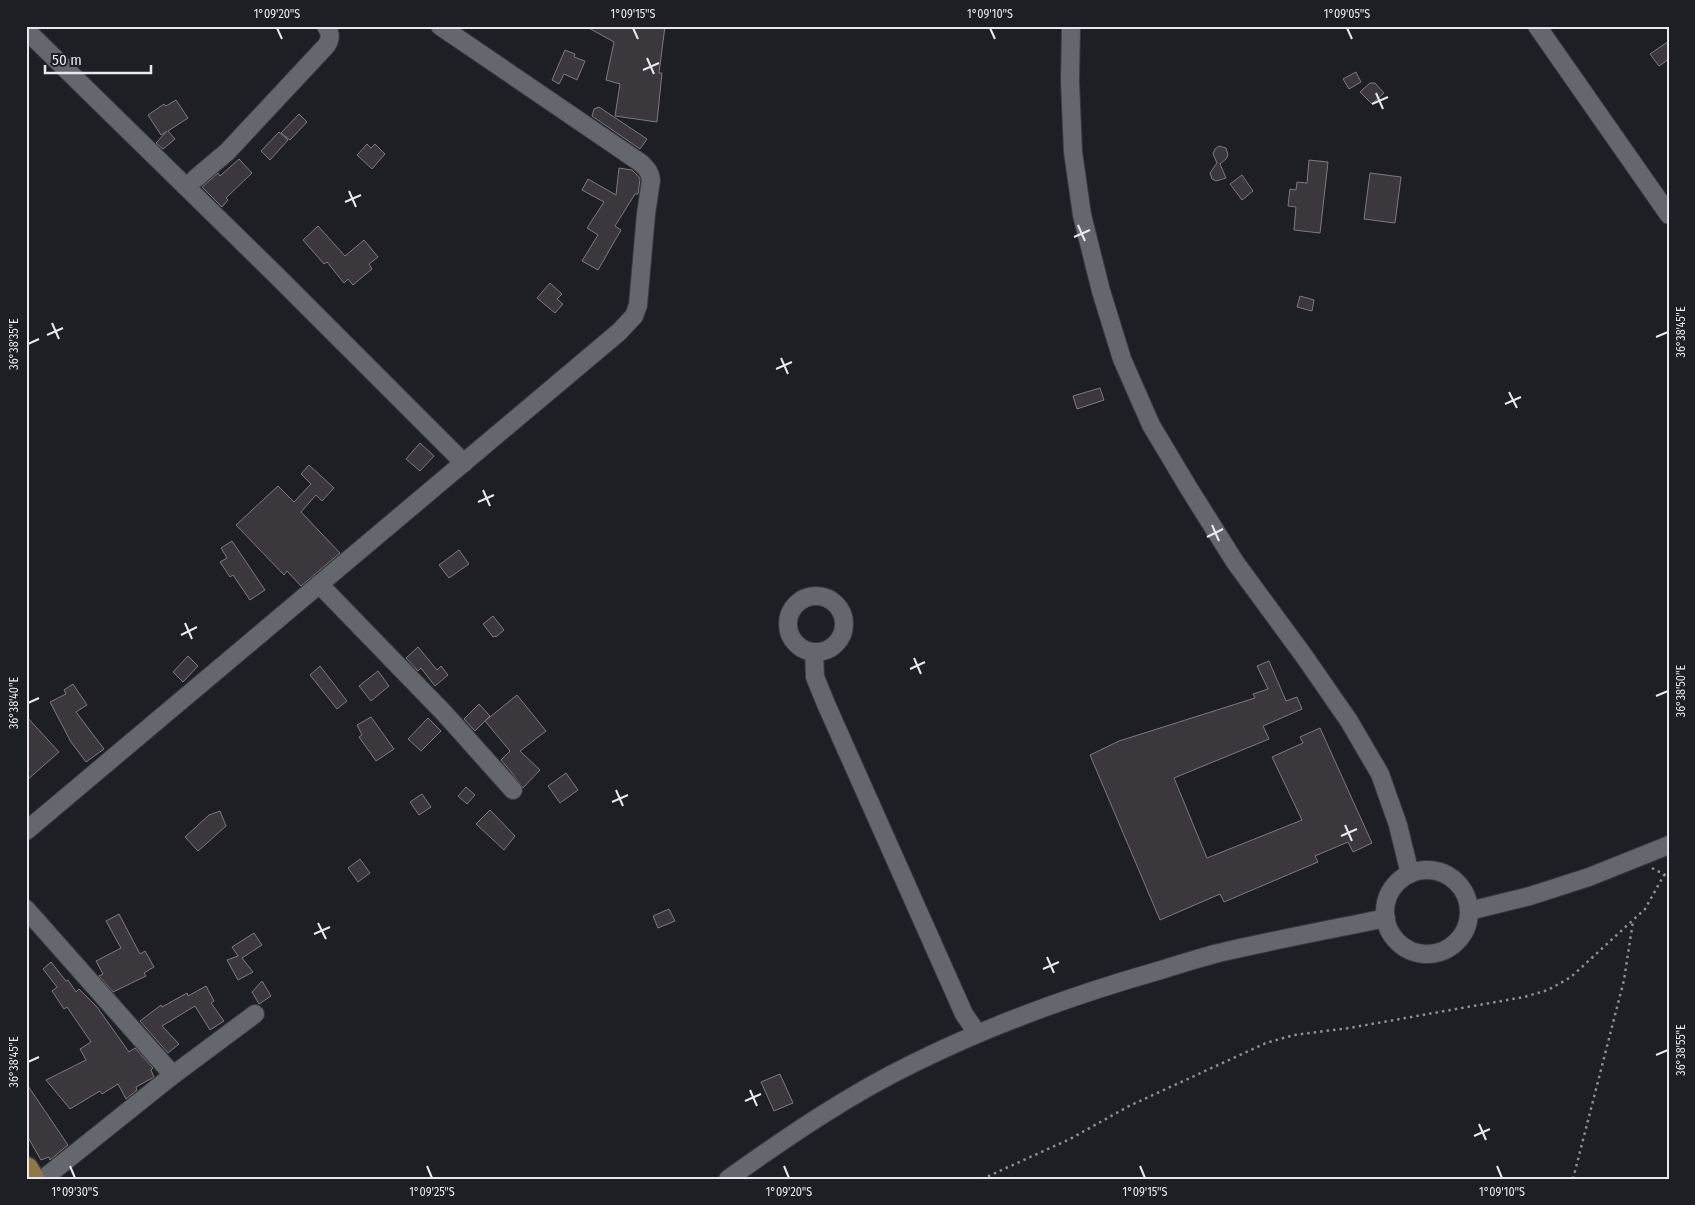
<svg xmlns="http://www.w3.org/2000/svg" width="1695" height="1205" font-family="'Fira Sans Condensed',sans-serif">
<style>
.building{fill:#3c373d;stroke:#7f7980}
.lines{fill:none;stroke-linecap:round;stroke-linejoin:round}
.street-casing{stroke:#393a3f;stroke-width:20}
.primary-casing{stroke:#393a3f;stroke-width:29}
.path{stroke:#8c8e93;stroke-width:2.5;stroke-dasharray:2.5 4;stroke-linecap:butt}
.street{stroke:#65676f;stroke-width:18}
.primary{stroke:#907845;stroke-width:26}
.ticks{fill:none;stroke:#e8e9ee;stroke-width:2}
.neatline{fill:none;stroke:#e8e9ee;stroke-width:2}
.ticks-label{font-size:12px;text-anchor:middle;fill:#e8e9ee}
</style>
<rect width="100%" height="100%" fill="#1d1f25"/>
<g class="building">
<polygon points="585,26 665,26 659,73 662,73 657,122 615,116 620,84 606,80 614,42"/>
<polygon points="1669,41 1669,59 1659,66 1650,54"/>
<polygon points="565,50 575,54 574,57 585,61 577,80 564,74 559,84 552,80"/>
<polygon points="1356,72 1361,82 1349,89 1343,79"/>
<polygon points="1370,83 1375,83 1384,93 1372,104 1360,92"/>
<polygon points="176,100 188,118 168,131 175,139 163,149 156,143 167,131 161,135 148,115 164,104 166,106"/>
<polygon points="599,107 647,139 640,149 592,116 594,109"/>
<polygon points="299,114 307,122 290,140 281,133"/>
<polygon points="279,132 288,140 270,160 261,151"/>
<polygon points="367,144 371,148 375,144 385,154 372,169 357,155"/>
<polygon points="1219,146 1226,148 1228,155 1226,159 1220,164 1226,178 1216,181 1212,179 1210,173 1217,163 1213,154 1215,149"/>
<polygon points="239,159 252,173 226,198 228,200 222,207 202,187 218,173 220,176"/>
<polygon points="1309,160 1328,162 1320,233 1294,230 1296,207 1288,206 1290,189 1296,190 1297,182 1307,183"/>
<polygon points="619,168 632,170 638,176 640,179 638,194 635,194 615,226 621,230 598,270 582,261 598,235 587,228 604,202 582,190 588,179 616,195"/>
<polygon points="1370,173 1401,177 1395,223 1364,219"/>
<polygon points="1242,175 1253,191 1242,200 1230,184"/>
<polygon points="318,226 345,256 364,240 378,257 369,264 372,269 353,285 348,279 344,283 327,262 324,264 303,240"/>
<polygon points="550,283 562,294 557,299 563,304 555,313 537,298"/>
<polygon points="1300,296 1314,300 1312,311 1297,307"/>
<polygon points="1100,388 1104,400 1077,409 1073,396"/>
<polygon points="420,443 434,456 420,471 406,459"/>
<polygon points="309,465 334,488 322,501 316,495 301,512 340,553 301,586 287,571 284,575 236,525 278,486 294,502 311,484 301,474"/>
<polygon points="232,541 265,590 250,600 233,575 230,577 220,562 227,558 221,548"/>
<polygon points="459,550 469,564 449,578 439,565"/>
<polygon points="493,616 504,630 496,637 495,636 493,637 483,624"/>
<polygon points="418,647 437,670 441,666 448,675 435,686 421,668 418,671 406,658"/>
<polygon points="188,656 198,666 183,682 173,672"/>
<polygon points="1269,661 1286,701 1297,697 1302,709 1263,726 1269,739 1174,778 1207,858 1302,820 1272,757 1303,743 1300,737 1320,728 1372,843 1353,852 1348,842 1315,856 1318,862 1224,902 1220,894 1160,920 1090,755 1119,741 1255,698 1253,694 1268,689 1257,666"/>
<polygon points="320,666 347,701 337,709 310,675"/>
<polygon points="378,671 389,686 371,701 359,686"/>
<polygon points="73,684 87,705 76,712 104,749 86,762 71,742 50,702 66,694 64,690"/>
<polygon points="517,695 546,731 520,751 540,770 523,788 512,773 501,760 510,751 485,721"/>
<polygon points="479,704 490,716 475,731 464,719"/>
<polygon points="26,716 59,752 26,781"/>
<polygon points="371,717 394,749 376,761 359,737 362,735 357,725"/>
<polygon points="428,718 441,731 421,751 408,739"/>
<polygon points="566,773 578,790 560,803 548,786"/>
<polygon points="466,787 475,795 467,804 458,796"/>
<polygon points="422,794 431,807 419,815 410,802"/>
<polygon points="490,810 515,836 504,850 476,824"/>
<polygon points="220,811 226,826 198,851 185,837 209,815"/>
<polygon points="360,859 370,873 358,882 348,868"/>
<polygon points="669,909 675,921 658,928 653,916"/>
<polygon points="119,914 140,954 145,951 154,967 144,973 146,976 113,992 99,976 103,974 96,961 121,948 106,921"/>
<polygon points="254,933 262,945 242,958 253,972 238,980 227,960 238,956 232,947"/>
<polygon points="51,962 66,981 68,980 76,992 79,989 97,1007 129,1052 135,1048 153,1068 151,1070 154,1077 136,1087 137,1090 126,1099 118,1084 102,1094 100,1091 70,1109 46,1080 86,1060 80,1049 91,1042 67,1007 64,1009 52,991 57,987 43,969"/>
<polygon points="262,981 271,996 259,1004 252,992"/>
<polygon points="206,986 214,1001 211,1003 224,1021 210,1030 195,1006 162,1026 179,1044 168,1053 140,1021 161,1005 162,1007 187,993 188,996"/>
<polygon points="780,1074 793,1103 774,1111 761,1082"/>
<polygon points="26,1083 68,1145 50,1160 49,1157 41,1160 26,1134"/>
</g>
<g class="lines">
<g class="street-casing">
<g id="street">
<polyline points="1071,26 1070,81 1073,152 1082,215 1101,291 1122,359 1151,425 1188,487 1235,562 1304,656 1349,721 1380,774 1398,825 1410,874"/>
<polyline points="1537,26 1669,215"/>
<polyline points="26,30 276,275 464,463"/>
<path d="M195,179L227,152L326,46C331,39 331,34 326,26"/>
<polyline points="319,584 445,714 513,790"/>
<circle cx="816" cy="624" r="28"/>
<polyline points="814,652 815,677 826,704 964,1014 977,1033"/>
<path d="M26,831L619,332L634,316L638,305L646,214L651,180C650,172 647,169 641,163L440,26"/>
<circle cx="1427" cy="912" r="42"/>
<polyline points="26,909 173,1075"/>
<polyline points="1469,911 1530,896 1589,877 1669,845"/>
<polyline points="43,1179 173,1075 255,1014"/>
<path d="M728,1179C787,1137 848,1095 914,1063C993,1024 1076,994 1161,970C1183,963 1205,956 1227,951C1279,939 1333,929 1386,918"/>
</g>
</g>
<g class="primary-casing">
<polyline id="primary" points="26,1170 31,1179"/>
</g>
<g class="path">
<polyline points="1652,868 1669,877"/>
<polyline points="982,1179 1070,1139 1129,1106 1266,1043 1294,1035 1349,1028 1524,997 1548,990 1571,977 1645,909 1664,875"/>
<polyline points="1573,1179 1624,980 1633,921"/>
</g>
<use href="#street" class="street"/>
<use href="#primary" class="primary"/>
</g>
<path class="ticks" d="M277,28L282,39M633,28L638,39M990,28L995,39M1347,28L1352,39M647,58L654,74M643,70L659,63M1376,93L1383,109M1372,104L1388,97M349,191L356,207M345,202L361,195M1078,225L1085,241M1074,237L1090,230M52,323L59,339M47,335L63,328M1656,337L1668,332M28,344L39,339M781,358L788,374M776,369L792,362M1509,392L1517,408M1505,404L1521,397M483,490L490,506M478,502L494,495M1212,525L1219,541M1207,537L1223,529M185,623L192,639M181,635L197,627M914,658L921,674M910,669L925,662M1656,696L1668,691M28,703L39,698M616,790L623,806M612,802L628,795M1345,825L1352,841M1341,836L1357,829M318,923L326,939M314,934L330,927M1047,957L1054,973M1043,969L1059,962M1656,1055L1668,1050M28,1062L39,1057M750,1090L757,1106M745,1101L761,1094M1479,1124L1486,1140M1474,1136L1490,1129M70,1166L75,1178M427,1166L432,1178M784,1166L789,1178M1140,1166L1145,1178M1497,1166L1502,1178"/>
<rect width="1695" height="1205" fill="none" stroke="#1d1f25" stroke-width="55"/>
<path d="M45 65v8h106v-8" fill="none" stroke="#e8e9ee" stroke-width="2.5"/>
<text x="52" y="65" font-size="15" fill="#e8e9ee" stroke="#1d1f25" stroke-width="4" paint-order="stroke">50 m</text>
<rect x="28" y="28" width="1640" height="1150" class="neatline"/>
<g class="ticks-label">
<text x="277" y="18">1°09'20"S</text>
<text x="633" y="18">1°09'15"S</text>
<text x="990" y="18">1°09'10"S</text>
<text x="1347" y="18">1°09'05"S</text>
<text transform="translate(1681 332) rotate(-90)" y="4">36°38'45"E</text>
<text transform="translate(14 344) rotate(-90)" y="4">36°38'35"E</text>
<text transform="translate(1681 691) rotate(-90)" y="4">36°38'50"E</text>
<text transform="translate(14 703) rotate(-90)" y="4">36°38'40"E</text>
<text transform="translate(1681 1050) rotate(-90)" y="4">36°38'55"E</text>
<text transform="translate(14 1062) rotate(-90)" y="4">36°38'45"E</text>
<text x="75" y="1196">1°09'30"S</text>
<text x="432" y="1196">1°09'25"S</text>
<text x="789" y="1196">1°09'20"S</text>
<text x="1145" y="1196">1°09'15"S</text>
<text x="1502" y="1196">1°09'10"S</text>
</g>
</svg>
